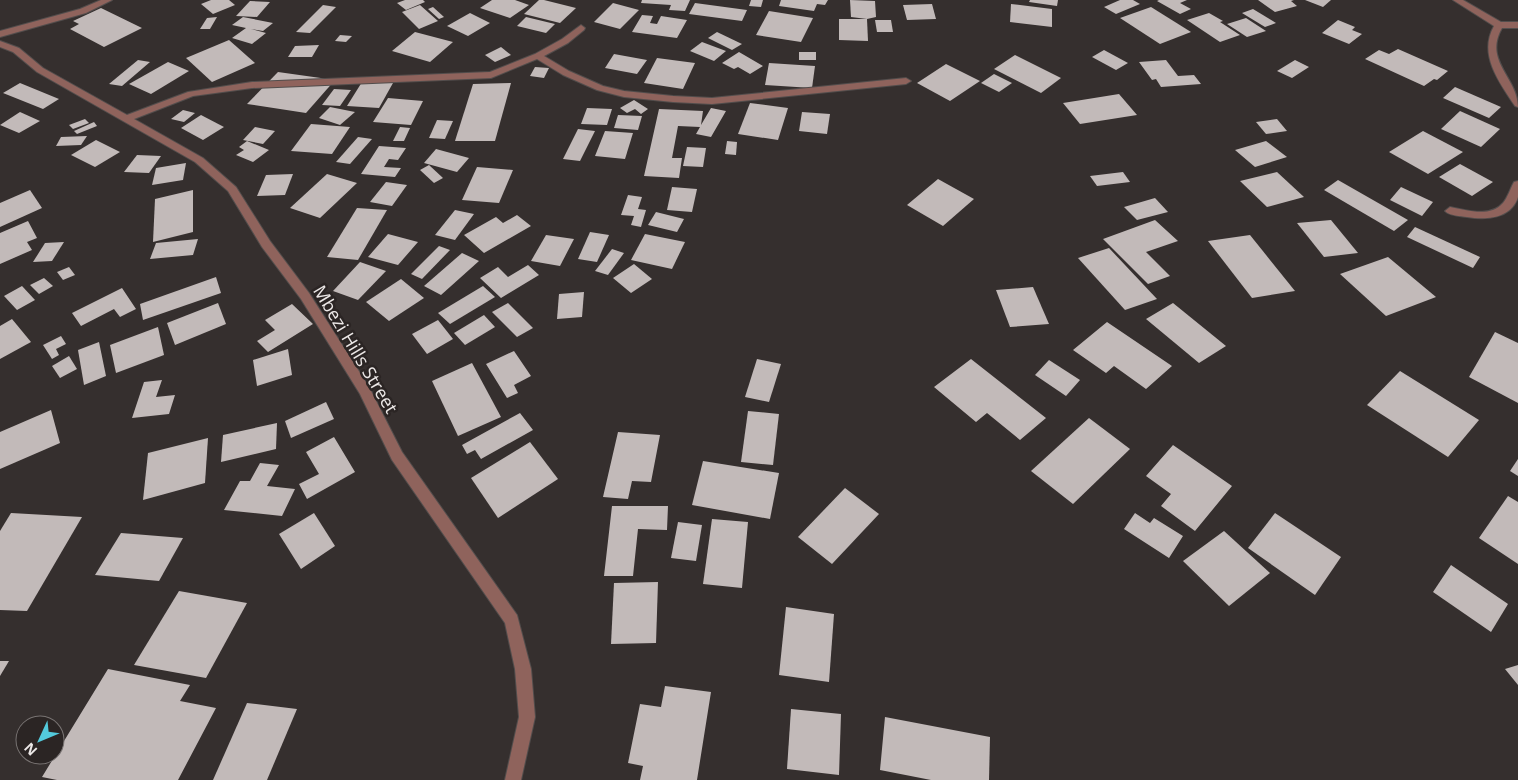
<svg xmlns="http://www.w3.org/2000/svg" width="1518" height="780" font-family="'Open Sans',sans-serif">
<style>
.building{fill:#c2bab9}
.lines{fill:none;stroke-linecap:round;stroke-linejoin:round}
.minor-casing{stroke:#524d4c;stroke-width:2}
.minor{fill:#8f635c;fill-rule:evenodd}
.labels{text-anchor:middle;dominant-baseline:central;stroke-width:5;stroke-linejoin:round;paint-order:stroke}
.street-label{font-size:18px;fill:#ece8e7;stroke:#2b2524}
</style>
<rect width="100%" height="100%" fill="#352f2e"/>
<g class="building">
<polygon points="211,0 229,0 235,5 213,14 201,4"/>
<polygon points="405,0 423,0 425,2 406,10 397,3"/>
<polygon points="492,0 515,0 529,5 510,18 480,8"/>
<polygon points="539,0 544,0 576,8 560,23 524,14"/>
<polygon points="642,0 690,0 685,11 669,10 671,5 641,3"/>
<polygon points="751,0 763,0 761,7 749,6"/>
<polygon points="781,0 828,0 825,5 817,4 814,11 779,6"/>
<polygon points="850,0 875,1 876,17 867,19 851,17"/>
<polygon points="1030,0 1058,0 1057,6 1029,2"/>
<polygon points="1120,0 1133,0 1140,4 1116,14 1104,7"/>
<polygon points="1159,0 1187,0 1180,3 1191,9 1180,14 1157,1"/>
<polygon points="1258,0 1294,0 1291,1 1297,6 1275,12"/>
<polygon points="1305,0 1331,0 1323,7"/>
<polygon points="250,1 270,2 257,17 236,16"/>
<polygon points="613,3 639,10 620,29 594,22"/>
<polygon points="695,3 747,10 742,21 689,14"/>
<polygon points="932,4 936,19 907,20 903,5"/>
<polygon points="1011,4 1052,9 1052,27 1010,22"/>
<polygon points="323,5 336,7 310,33 296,32"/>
<polygon points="420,5 438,21 419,29 402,12"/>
<polygon points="433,7 444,17 439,19 428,9"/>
<polygon points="1151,7 1191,32 1160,44 1120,18"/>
<polygon points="101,8 142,28 104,47 70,29 79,24 73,21"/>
<polygon points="1253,9 1276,23 1265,27 1242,13"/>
<polygon points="769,11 813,18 801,42 756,35"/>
<polygon points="470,13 490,23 468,36 447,26"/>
<polygon points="1209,13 1223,21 1220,22 1240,35 1220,42 1187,20"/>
<polygon points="642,15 653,16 650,23 657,24 661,16 687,20 677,38 632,32"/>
<polygon points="217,17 210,29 200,29 207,18"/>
<polygon points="243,17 273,23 263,31 251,29 266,33 252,44 232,38 246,28 232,25"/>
<polygon points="526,17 555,24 546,33 517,26"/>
<polygon points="1246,18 1266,31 1247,37 1227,24"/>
<polygon points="839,19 867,19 868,41 839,40"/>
<polygon points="875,20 891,20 893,32 877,32"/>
<polygon points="1338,20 1355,27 1352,30 1362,34 1349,44 1322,33"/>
<polygon points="415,32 453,42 430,62 392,51"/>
<polygon points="717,32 742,44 732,50 708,38"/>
<polygon points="340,35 352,36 346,42 335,41"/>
<polygon points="229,40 255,63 212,82 186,58"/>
<polygon points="702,42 726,51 714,61 690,51"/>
<polygon points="319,45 312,57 288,57 295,46"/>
<polygon points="501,47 511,55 495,62 485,55"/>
<polygon points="1398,49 1448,71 1437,80 1434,79 1424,86 1365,59 1379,50 1389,54"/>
<polygon points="1104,50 1128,63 1116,70 1092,57"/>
<polygon points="739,52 763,66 750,74 738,67 734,69 722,63"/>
<rect x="799" y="52" width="17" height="8"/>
<polygon points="614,54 647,60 637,74 605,68"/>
<polygon points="1015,55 1061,78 1041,93 994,69"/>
<polygon points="657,58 695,63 683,89 644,83"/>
<polygon points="138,60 150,62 122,86 109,84"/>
<polygon points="1166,60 1178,76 1194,75 1201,84 1161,87 1156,79 1152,80 1139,62"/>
<polygon points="1295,60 1309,67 1292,78 1277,71"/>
<polygon points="168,62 189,71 151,94 129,84"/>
<polygon points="769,63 815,66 812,88 765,85"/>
<polygon points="946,64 980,81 950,101 917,83"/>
<polygon points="535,67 549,68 544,78 530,76"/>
<polygon points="278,72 335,80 306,113 247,104"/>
<polygon points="994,74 1012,83 999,92 981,83"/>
<polygon points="362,82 393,83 379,108 347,106"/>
<polygon points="20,83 59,99 43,109 3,93"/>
<polygon points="511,83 495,141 455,141 473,84"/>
<polygon points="1455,87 1501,107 1489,118 1443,98"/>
<polygon points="334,89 351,90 340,106 322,105"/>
<polygon points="1119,94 1137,115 1080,124 1063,103"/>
<polygon points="388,98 423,101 411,125 373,122"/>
<polygon points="634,100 648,109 641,114 635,109 627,113 620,108"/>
<polygon points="750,103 788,108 778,140 738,134"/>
<polygon points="330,107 355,112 340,125 319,118"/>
<polygon points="587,108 612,109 607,125 581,124"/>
<polygon points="711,108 726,111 711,137 696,134 700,127 678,126 672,158 682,158 679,178 644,176 659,109 703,111 701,125"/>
<polygon points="183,110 195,113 184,122 171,119"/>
<polygon points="1460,111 1500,129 1481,147 1441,129"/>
<polygon points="20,112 40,121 19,133 0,125"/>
<polygon points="802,112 830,114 827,134 799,131"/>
<polygon points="201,115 224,127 203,140 181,128"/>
<polygon points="618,115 642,116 638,130 614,128"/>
<polygon points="85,119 89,123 73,129 69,125"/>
<polygon points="1277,119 1287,131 1266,134 1256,122"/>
<polygon points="437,120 453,121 445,139 429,138"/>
<polygon points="94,122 97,126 77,134 74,131"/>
<polygon points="311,124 350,127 332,154 291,151"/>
<polygon points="255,127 275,131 263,144 243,140"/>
<polygon points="400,127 410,128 404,141 393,141"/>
<polygon points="578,129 595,131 580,161 563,159"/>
<polygon points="605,131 633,133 625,159 595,156"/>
<polygon points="1423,131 1463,152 1428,174 1389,152"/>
<polygon points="87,136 81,145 56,146 61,137"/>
<polygon points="358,137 372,139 350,164 336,162"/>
<polygon points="96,140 120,152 95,167 71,155"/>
<polygon points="247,141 269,150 253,162 236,155 244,150 239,147"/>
<polygon points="727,141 737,142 736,155 725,154"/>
<polygon points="1266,141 1287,157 1255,167 1235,150"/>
<polygon points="379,146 406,148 398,160 389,159 384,167 401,168 395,177 361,174"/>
<polygon points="687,147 706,148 703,167 683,166"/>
<polygon points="436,149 469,158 457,172 424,163"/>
<polygon points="137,155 161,156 149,173 124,172"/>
<polygon points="186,163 183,180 152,185 156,168"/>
<polygon points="1460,164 1493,182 1472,196 1439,177"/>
<polygon points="429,165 443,178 434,183 420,170"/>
<polygon points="477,167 513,170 499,203 462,200"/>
<polygon points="1123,172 1130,182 1097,186 1090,176"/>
<polygon points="1277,172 1304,197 1267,207 1240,181"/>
<polygon points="293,174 285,195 257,196 266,175"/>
<polygon points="327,174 357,183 320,218 290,208"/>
<polygon points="938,179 974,199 943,226 907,205"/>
<polygon points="1338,180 1408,220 1394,231 1324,190"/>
<polygon points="386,182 407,185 392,206 370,202"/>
<polygon points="672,187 697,189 692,212 667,210"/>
<polygon points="1401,187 1433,202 1422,216 1390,200"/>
<polygon points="30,190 42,208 0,227 0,203"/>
<polygon points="193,190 193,232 153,242 155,199"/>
<polygon points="628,195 642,197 638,209 646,210 641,227 631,225 634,216 621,215"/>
<polygon points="1155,198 1168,212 1137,220 1124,207"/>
<polygon points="357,208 387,210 358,260 327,257"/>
<polygon points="455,210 474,214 455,240 435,235"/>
<polygon points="656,212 684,219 677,232 648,225"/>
<polygon points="517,215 531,226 484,253 464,235 496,217 503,223"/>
<polygon points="1155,220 1178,241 1146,252 1170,276 1148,284 1103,239"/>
<polygon points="1331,220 1358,253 1324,257 1297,223"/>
<polygon points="28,221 37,238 27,242 32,250 0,264 0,233"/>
<polygon points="1415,227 1480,257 1473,268 1407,237"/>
<polygon points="590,232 609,235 597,262 578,259"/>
<polygon points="388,234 418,242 398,265 368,257"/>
<polygon points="645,234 685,242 672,269 631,260"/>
<polygon points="546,235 574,239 560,266 531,261"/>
<polygon points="1250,235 1295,291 1252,298 1208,241"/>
<polygon points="198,239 193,255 150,259 156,243"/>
<polygon points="64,242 52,261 33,262 45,243"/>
<polygon points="439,246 450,250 422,279 411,274"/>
<polygon points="1109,248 1157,299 1125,310 1078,258"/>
<polygon points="612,249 624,253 608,275 595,271"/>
<polygon points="462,253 479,261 441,295 424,286"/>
<polygon points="1388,257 1436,297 1386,316 1340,274"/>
<polygon points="360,262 386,271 358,300 333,291"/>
<polygon points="634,264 652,279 631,293 613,278"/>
<polygon points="528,265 539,275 501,298 480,278 498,267 508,277"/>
<polygon points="69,267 75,275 63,280 57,272"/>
<polygon points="216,277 221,293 143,320 140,304"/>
<polygon points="44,278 53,286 39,294 30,285"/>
<polygon points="401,279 424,298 389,321 366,302"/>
<polygon points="22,286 35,300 17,310 4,296"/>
<polygon points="483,286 495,297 450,324 438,313"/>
<polygon points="1033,287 1049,324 1010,327 996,290"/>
<polygon points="122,288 136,309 120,317 114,309 81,326 72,313"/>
<polygon points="584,292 582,317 557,319 559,294"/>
<polygon points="218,303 226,324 175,345 167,323"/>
<polygon points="508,303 533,328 517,337 492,312"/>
<polygon points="1173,303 1226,346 1199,363 1146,319"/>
<polygon points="292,304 313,324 268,352 257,341 275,330 265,320"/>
<polygon points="484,315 495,327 465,345 454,333"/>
<polygon points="12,319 31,342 0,359 0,326"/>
<polygon points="438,320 453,339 427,354 412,334"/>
<polygon points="1107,322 1172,366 1146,389 1114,366 1106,373 1073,350"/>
<polygon points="158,327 164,355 116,373 110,345"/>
<polygon points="1495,332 1518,343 1518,403 1469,377"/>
<polygon points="61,336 66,344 56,349 59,355 52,359 43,345"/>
<polygon points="99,342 106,376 84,385 78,350"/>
<polygon points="288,349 292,375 257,386 253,360"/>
<polygon points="514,351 531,376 514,385 518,393 507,398 486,364"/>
<polygon points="69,356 77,369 60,378 52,366"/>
<polygon points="757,359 781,364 769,402 745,397"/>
<polygon points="971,359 1046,418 1020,440 987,413 976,422 934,387"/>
<polygon points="1049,360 1080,380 1066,396 1035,375"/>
<polygon points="472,363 501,417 458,436 432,381"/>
<polygon points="1400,371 1479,420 1448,457 1367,405"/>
<polygon points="162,380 156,397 175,395 169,414 132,418 144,382"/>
<polygon points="326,402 334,419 291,438 285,421"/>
<polygon points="51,410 60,443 0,469 0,432"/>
<polygon points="748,411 779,414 773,465 741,462"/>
<polygon points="520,413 533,430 481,459 475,450 467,454 462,445"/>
<polygon points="1089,418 1130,449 1073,504 1031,471"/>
<polygon points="277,423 276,449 221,462 223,435"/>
<polygon points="618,432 660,435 651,482 632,481 628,499 603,497"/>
<polygon points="334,437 355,472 307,499 299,484 319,474 306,452"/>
<polygon points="208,438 205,483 143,500 148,453"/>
<polygon points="530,442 558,479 498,518 471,478"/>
<polygon points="1173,445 1232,486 1195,531 1161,506 1171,494 1146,476"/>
<polygon points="1518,459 1518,476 1510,471"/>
<polygon points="703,461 779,473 770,519 692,505"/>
<polygon points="260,463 279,465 267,486 295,489 282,516 224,510 240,481 250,481"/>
<polygon points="845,488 879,514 832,564 798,537"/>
<polygon points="1508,496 1518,502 1518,564 1479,538"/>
<polygon points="612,506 668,506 667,530 638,529 633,576 604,576"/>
<polygon points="11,513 82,517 27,611 0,610 0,531"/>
<polygon points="314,513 335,546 301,569 279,534"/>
<polygon points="1135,513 1150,523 1154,518 1183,536 1169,558 1124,529"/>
<polygon points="1275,513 1341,557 1315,595 1248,548"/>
<polygon points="712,519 748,522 742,588 703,584"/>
<polygon points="678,522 702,525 696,561 671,558"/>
<polygon points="1224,531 1270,573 1229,606 1183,561"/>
<polygon points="121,533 183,538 159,581 95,575"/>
<polygon points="1451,565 1508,604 1491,632 1433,592"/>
<polygon points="658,582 656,643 611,644 614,583"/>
<polygon points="179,591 247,603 206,678 134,665"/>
<polygon points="786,607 834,614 829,682 779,675"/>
<polygon points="0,661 9,661 0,676"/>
<polygon points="1518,665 1518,685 1505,669"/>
<polygon points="108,669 190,685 180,701 216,708 178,780 57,780 42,777"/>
<polygon points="665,686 711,692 697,780 640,780 643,766 628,763 640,704 661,707"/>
<polygon points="247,703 297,709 267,780 213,780"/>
<polygon points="791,709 841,714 839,775 787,769"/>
<polygon points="885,717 990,737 989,780 931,780 880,770"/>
</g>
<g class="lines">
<g class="minor-casing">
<g id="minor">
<polygon points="101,0 112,0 86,13 0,37 0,31 80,9"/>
<path d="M1453,0H1463L1501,22H1518V28H1502C1483,61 1518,78 1518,107L1515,106C1499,82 1478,54 1494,26Z"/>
<polygon points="581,25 585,28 584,30 568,43 544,56 569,71 603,86 624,91 673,96 712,98 906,78 911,81 906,84 712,104 673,102 624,97 597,90 563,75 537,59 491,78 252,88 193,96 134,119 203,158 236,187 270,241 309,293 369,387 402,452 517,615 531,669 535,717 521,780 505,780 519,717 515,669 505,623 392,460 360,394 301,299 262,247 228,191 195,162 37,72 13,52 0,47 0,41 19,48 43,68 127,115 188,92 252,82 490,72 535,54 562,39"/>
<path d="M1518,181C1518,185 1518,192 1518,197C1511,219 1486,220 1467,217C1460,216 1450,216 1445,211L1450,207C1467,210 1490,218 1503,203C1508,197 1510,189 1514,182Z"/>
</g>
</g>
<use href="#minor" class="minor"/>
</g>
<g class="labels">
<g class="street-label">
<text transform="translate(356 349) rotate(59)">Mbezi Hills Street</text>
</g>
</g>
<g transform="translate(40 740) rotate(226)"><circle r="24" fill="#2b2524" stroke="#787372"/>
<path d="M0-4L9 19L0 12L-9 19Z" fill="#53cadc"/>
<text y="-8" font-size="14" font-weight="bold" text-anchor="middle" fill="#ece8e7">N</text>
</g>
</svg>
